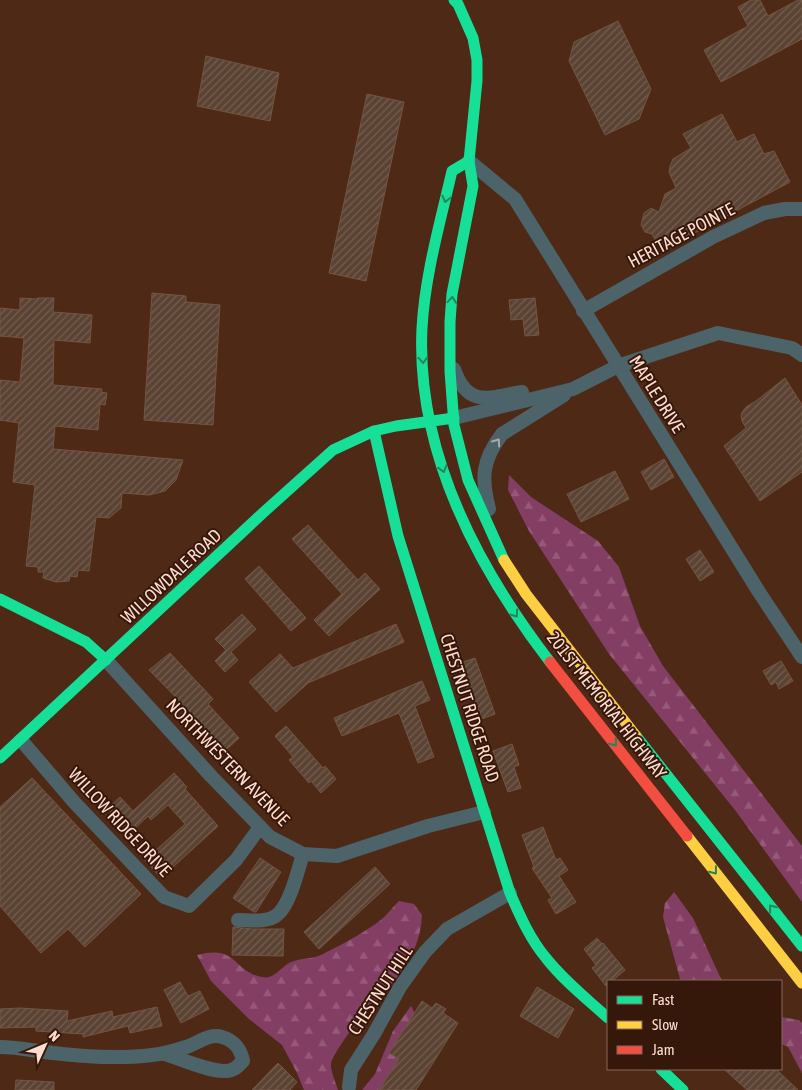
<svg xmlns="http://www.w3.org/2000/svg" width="802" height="1090" font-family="'Asap Condensed',sans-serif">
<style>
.forest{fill:url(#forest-firs)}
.building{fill:url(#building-hatch);stroke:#725643}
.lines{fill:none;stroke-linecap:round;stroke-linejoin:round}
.street{stroke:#4c6469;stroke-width:14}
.fast{stroke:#16e098;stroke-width:11}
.slow{stroke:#ffcf43;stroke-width:11}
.jam{stroke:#f24e42;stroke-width:11}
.oneway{stroke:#248659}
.oneway2{stroke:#aea6a1}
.labels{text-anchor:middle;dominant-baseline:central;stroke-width:4;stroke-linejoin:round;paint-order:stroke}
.street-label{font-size:18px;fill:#fedcce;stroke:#36180b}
</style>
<defs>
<pattern id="forest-firs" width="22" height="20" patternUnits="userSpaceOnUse" patternTransform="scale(1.25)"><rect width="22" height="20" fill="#833e64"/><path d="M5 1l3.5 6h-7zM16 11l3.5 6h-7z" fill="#965979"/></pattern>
<pattern id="building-hatch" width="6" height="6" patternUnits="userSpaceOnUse" patternTransform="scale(1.25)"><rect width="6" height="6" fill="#5b4334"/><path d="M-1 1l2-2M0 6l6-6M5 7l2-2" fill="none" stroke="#745e50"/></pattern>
</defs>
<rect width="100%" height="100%" fill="#4e2916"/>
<g class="forest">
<polygon points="509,475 531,497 598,541 619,567 640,626 663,666 802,846 802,902 735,810 609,654 529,531 508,490"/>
<polygon points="674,892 693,918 722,981 683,981 680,979 663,917 665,903"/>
<path d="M399,901L414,904L422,915C420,971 371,998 344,1040C340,1047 332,1056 331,1064C330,1069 336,1084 338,1090H304L297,1073L282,1045L249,1019L211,981L197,955C238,944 232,971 262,977C275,980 281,966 291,962C301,958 312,959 321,955C339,946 358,936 374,925C384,919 391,909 399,901Z"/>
<polygon points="411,1006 418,1019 406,1048 381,1090 362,1090 375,1074 393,1031"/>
<polygon points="781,1017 799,1020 802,1023 802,1073 788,1047 781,1044"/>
</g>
<g class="building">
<polygon points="751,0 760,0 768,16 798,0 802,0 802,39 721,82 704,50 748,26 738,7"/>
<polygon points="618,21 651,89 639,119 605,135 569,61 574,42"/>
<polygon points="206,56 279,73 270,121 197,106"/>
<polygon points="367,94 404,102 366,281 329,273"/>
<polygon points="722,114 737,142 754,134 764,154 774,151 790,182 661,251 652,234 645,232 641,225 644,213 651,208 659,212 665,194 676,188 669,172 670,166 673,159 691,148 683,134"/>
<polygon points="152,293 186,296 186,302 220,305 213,425 144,420"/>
<polygon points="20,298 37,299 37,298 54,298 53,312 92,315 90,343 54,340 53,385 102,389 101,392 107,393 105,405 100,404 98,430 55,426 53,449 183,460 176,480 165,491 149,495 122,493 121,508 109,518 96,517 89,571 78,570 77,577 70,576 69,581 56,582 43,578 44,572 38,572 38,567 26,566 35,485 13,482 19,423 0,420 0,380 20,382 24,338 0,336 0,308 20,310"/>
<polygon points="535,298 539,335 525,336 523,319 511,320 509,300"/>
<polygon points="785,378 802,405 802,472 760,501 724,446 746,428 742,421 741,414 746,407 756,401"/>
<polygon points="664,459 674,477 651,490 641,472"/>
<polygon points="615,471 629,499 581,522 567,494"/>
<polygon points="308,525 358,580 365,573 380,589 329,636 314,620 342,594 292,539"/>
<polygon points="700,550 714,572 700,581 686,559"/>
<polygon points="259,566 306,618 291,631 245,579"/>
<polygon points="242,614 256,629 231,652 238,660 225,672 215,661 226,650 215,639"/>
<polygon points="396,624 404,642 308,683 276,712 249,682 280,654 293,668"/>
<polygon points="170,653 213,699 208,704 239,738 225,751 203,727 204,726 149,670"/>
<polygon points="475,658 495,714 479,720 468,688 466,689 457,664"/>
<polygon points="781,661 793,681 779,689 776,682 771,685 763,671"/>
<polygon points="422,681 430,700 415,706 434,757 418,763 399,713 342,736 334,718"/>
<polygon points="286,726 323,768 325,766 336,779 321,793 311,781 309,783 289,760 293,757 275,736"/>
<polygon points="512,744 519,765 514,767 521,788 508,792 493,751"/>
<polygon points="174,773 187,787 185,789 218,826 161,878 145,860 185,824 168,805 151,820 148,816 130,833 107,809 120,797 133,811"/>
<polygon points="32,778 141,894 85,947 68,929 41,953 0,906 0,807"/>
<polygon points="543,827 556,860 560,858 568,870 559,876 576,902 556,914 548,900 552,898 532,868 534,867 522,835"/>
<polygon points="260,858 281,872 256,912 254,912 233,898"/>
<polygon points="375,867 390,884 319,949 304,932"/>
<polygon points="233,927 252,929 284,929 283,956 232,955"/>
<polygon points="597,938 602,944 603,943 625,970 612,981 608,981 606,986 592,968 596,965 584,949"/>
<polygon points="180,982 188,996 200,991 209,1009 181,1023 164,990"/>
<polygon points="537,987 574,1009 558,1038 520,1016"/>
<polygon points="422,1001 432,1008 436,1003 446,1009 443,1013 458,1023 416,1090 379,1090 399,1059 389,1053"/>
<polygon points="157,1007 162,1026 130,1033 128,1026 83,1037 83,1034 36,1031 36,1027 0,1028 0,1009 20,1008 68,1011 67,1021 112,1011 113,1017"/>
<polygon points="278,1063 297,1082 290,1090 252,1090"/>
<polygon points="724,1069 776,1069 798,1090 747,1090"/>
<polygon points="16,1080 54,1082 54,1090 15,1090"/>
</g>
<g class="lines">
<g class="street">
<polyline points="469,161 515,199 759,592 802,657"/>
<polyline points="583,311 713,237 764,213 785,209 802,209"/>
<path d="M454,369C468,409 490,397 522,392"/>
<polyline points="454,418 573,389 618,366 718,333 792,348 802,355"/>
<path d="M489,509C481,478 482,460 502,434L564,395"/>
<polyline points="106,660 211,776 270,837 303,854 337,856 428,826 484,812"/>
<polyline points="21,740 74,802 164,897 189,906 236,860 260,827"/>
<path d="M238,920C249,920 267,923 277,915C290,905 298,870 303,854"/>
<path d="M0,1047C18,1047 35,1051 53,1053C86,1057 120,1059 152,1055C165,1054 177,1050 189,1046C199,1042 211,1033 222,1037C234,1040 241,1050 243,1061C238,1066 234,1071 226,1071C210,1072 181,1059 165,1054"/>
<polyline points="349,1087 351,1070 374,1034 400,987 425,952 447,929 510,893"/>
</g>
<g class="fast">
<polyline points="454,0 458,4 473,38 477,60 477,81 469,161 473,186 452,294 450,322 450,371 454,425 468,480 504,560"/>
<path d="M469,161L452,171C440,223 425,275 422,328C416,451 477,567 550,662"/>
<path d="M374,431L398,536L510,893C520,916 530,939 546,958C564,981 587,999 608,1018"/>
<polyline points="0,599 86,642 106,660"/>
<polyline points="636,736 802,946"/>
<polyline points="0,758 265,511 333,450 374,431 396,426 454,418"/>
<polyline points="661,1069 683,1090"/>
</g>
<g class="slow">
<polyline points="504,560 526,594 636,736"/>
<polyline points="687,836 802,983"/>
</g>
<polyline class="jam" points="550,662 687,836"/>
</g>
<defs><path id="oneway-chevron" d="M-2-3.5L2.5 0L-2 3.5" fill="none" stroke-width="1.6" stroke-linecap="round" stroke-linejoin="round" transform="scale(1.25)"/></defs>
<g class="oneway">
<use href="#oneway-chevron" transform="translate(446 199) rotate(103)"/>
<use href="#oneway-chevron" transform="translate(452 300) rotate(-85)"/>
<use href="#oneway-chevron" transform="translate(423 360) rotate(86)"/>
<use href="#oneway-chevron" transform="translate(443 469) rotate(73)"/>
<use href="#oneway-chevron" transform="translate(515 614) rotate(55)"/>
<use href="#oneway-chevron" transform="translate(614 743) rotate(52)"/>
<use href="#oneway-chevron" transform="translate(714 871) rotate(52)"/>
<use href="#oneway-chevron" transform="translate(772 908) rotate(-128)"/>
</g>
<use class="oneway2" href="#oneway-chevron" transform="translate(497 442) rotate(-55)"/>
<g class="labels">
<g class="street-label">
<text transform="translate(681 235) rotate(-28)">HERITAGE POINTE</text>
<text transform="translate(657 394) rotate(58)">MAPLE DRIVE</text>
<text transform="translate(171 576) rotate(-43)">WILLOWDALE ROAD</text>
<text transform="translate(607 705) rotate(52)">201ST MEMORIAL HIGHWAY</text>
<text transform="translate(470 708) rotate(72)">CHESTNUT RIDGE ROAD</text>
<text transform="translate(228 762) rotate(46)">NORTHWESTERN AVENUE</text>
<text transform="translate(120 822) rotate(47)">WILLOW RIDGE DRIVE</text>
<text transform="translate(380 990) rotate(-57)">CHESTNUT HILL</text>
</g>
</g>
<rect x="607" y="980" width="175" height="90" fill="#36180b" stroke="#866659"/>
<rect x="617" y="996" width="25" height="8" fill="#16e098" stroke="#866659"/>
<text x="652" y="1005" font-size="15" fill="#fedcce">Fast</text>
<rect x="617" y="1021" width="25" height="8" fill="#ffcf43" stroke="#866659"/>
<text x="652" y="1030" font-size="15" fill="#fedcce">Slow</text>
<rect x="617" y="1046" width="25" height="8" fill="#f24e42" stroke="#866659"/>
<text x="652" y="1055" font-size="15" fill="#fedcce">Jam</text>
<g transform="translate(45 1045) rotate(46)" stroke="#36180b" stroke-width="4" paint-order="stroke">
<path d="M0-4L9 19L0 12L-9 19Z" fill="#fedcce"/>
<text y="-8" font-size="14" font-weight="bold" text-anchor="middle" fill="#fedcce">N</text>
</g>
</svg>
